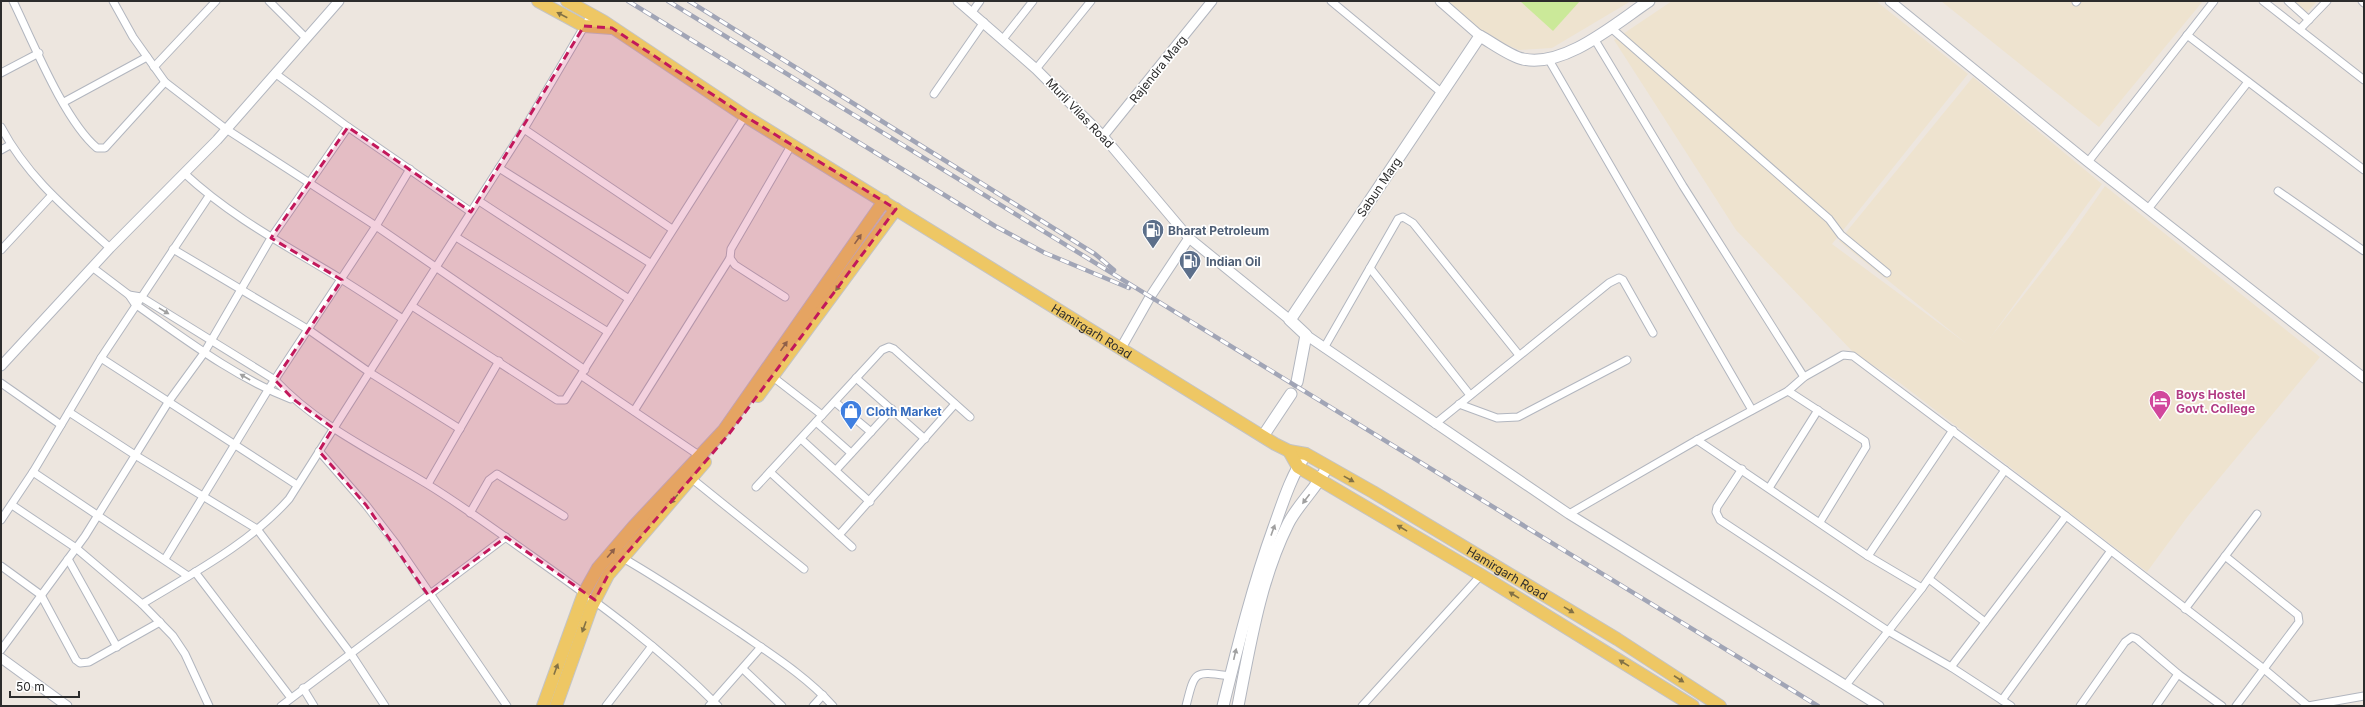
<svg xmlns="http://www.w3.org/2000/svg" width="2365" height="707" font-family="Inter,sans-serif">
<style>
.education{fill:#eee3cf}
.pitch{fill:#cbe999}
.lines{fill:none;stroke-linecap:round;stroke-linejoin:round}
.minor-casing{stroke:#b2b6bf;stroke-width:9}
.tertiary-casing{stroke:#b2b6bf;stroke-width:11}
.secondary-casing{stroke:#b2b6bf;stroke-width:13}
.primary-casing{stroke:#c4c4c4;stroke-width:14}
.minor{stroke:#fff;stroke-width:7}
.tertiary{stroke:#fff;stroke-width:9}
.secondary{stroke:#fff;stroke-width:11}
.primary{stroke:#eec764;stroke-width:12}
.rail-casing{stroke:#a1a5b6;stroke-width:4.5}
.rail{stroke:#fff;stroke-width:3;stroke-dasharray:9;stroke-linecap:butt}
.oneway{fill:#837245}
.oneway2{fill:#a0a0a0}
.marked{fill:#c2185b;fill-opacity:0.2;stroke:#c2185b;stroke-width:3;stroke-dasharray:8 5;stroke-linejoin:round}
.labels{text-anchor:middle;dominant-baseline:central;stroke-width:3.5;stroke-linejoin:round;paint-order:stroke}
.street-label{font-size:12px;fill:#2c2c2c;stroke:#fff}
.service-label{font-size:12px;font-weight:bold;fill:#4e5e75;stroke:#fff;text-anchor:start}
.hotel-label{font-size:12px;font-weight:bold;fill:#b23c85;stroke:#fff;text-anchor:start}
.shop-label{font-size:12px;font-weight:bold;fill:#366cbe;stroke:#fff;text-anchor:start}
</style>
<rect width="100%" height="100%" fill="#ede6df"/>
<g class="education">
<polygon points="1440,1 1631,1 1552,48 1519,50 1484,35"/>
<polygon points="1672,1 1876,1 1968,74 1832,244 1967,344 1839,241 1973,77 2102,184 1990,338 2070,236 2105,186 2320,357 2188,516 2147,572 1900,383 1853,352 1736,230 1614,40"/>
<polygon points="1941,1 2203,1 2099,127"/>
<polygon points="2288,1 2317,1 2304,16"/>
</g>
<polygon class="pitch" points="1520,1 1580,1 1553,31"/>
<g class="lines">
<g class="minor-casing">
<g id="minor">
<path d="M13,1C33,42 64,120 97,148H105L165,82"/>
<polyline points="113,1 133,37 165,82 226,129 376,226 585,370"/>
<polyline points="269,1 306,38"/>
<polyline points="1331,1 1442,93"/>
<polyline points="2263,1 2364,80"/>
<polyline points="2288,1 2309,20"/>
<polyline points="2362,1 2364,3"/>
<polyline points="2076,2 2077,1"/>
<polyline points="972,12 980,1"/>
<polyline points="1610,27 1829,219 1841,235 1887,273"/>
<polyline points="2300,29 2327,1"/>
<polyline points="2187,35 2364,170"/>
<polyline points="1003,39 1033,1"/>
<polyline points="1595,40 1683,186 1804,377"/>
<polyline points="1549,60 1752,410"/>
<polyline points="154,67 216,1"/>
<polyline points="1036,69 1091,1"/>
<polyline points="1,73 39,53"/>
<polyline points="934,94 984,22"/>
<polyline points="64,102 147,57"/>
<path d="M1,127C28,178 68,210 110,248"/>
<polyline points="348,127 471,212 524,129 591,15"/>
<polyline points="524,129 672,229"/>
<polyline points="1,150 10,145"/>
<polyline points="2088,162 2214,1"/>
<polyline points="499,168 650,263"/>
<path d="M184,173C231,217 287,246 341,279C362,292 383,306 403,319"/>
<polyline points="2278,191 2364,251"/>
<polyline points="479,201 629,299"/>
<polyline points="2148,209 2248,82"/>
<polyline points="456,237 608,332"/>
<polyline points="173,249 309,330 369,372 460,429"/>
<polyline points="1,250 52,195"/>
<path d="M92,267L129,295L135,304C185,339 234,377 291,399"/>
<polyline points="1370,268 1470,395"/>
<path d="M129,295L141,297L275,380C318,426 375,452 427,484C463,506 498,532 532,556C597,602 662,649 718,706"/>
<polyline points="785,297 735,265 730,258 731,249 792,144"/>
<polyline points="412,306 557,400 565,400 745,116"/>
<polyline points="1324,348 1398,219 1403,217 1413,223 1519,355"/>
<polyline points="101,358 297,485"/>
<polyline points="582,376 700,456"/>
<polyline points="773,377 822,415"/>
<polyline points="856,378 925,439"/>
<polyline points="1,383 61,425"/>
<polyline points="1788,391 1865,441 1866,447 1820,522"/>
<polyline points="835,402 871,432"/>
<polyline points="1459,404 1497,418 1518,417 1627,360"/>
<polyline points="634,411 730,258"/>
<polyline points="69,412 135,455 257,529 351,654 385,706"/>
<polyline points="816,422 851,453"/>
<polyline points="1435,424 1609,283 1619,278 1623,280 1653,333"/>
<polyline points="801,439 870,502"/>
<polyline points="1697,440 1868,556 1922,588 1846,685"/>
<polyline points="319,451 366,505 396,544 507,706"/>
<polyline points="1742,469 1717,507 1716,512 1720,520 1888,631 1951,667 2011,706"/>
<polyline points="836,470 892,409"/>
<polyline points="33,472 188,576"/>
<polyline points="770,472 852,547"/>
<polyline points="691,478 804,569"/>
<polyline points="428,484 499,361"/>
<polyline points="756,487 882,350 889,347 894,349 970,417"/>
<polyline points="1769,488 1818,410"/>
<path d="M12,505L76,548L142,604C193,573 249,544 289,499L471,212"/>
<polyline points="470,513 489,480 497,474 564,516"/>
<polyline points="1569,514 1697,440 1788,391 1804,377 1843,355 1853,356 2066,516 2264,669 2308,706"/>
<polyline points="1,520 33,472 101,358 209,196"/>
<polyline points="839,535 955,404"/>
<polyline points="1868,556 1953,430"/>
<polyline points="2225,556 2298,615 2299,622 2236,706"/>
<path d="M623,558C663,581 701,607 739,632C772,655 806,676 833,706"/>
<polyline points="68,559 117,647"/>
<polyline points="165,559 268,390 376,226 410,169"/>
<polyline points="1,566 41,595 76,660 80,663 89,662 160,622"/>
<polyline points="195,572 291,698"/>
<polyline points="1929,579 1985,622"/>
<polyline points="1922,588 2005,470"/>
<polyline points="142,604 173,636 185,654 209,706"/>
<polyline points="2185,609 2257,514"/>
<polyline points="1,650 85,536 169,401 204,353 271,238 348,127 276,74"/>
<polyline points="1951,667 2066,516"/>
<polyline points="743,669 782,706"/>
<polyline points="303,688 314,706"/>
<polyline points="2002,700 2110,552"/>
<polyline points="281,706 506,537"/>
<polyline points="606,706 652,646"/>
<polyline points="709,706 761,647"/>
<polyline points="813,706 823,695"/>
<path d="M1186,706C1195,670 1194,671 1230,676"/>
<polyline points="1362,706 1481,575"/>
<polyline points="2080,706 2125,642 2132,637 2137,639 2178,674"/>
<polyline points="2156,706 2178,674 2222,706"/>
<polyline points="2308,706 2364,696"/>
</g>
</g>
<g class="tertiary-casing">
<g id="tertiary">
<polyline points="958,1 1036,69 1103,136 1189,238 1290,320"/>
<polyline points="1440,1 1480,36"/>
<polyline points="1890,1 2088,162 2364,378"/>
<polyline points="1103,136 1212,1"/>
<polyline points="1306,335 1569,514 1879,706"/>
<polyline points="1121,348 1150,297 1189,238"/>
<polyline points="1,366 110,248 217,140 339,1"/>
<polyline points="1,658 67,706"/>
</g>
</g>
<g class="secondary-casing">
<g id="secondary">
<path d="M1297,382L1306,335L1290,320L1480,36C1491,42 1511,57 1523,59C1565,68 1616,23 1649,1"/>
<polyline points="1263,436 1291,394"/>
<path d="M1223,706C1238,645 1253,585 1274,527C1283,502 1291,476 1306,454"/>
<path d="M1238,706C1250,645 1260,580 1288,524C1298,504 1317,488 1327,467"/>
</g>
</g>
<g class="primary-casing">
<g id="primary">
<polyline points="538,1 584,26 612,28"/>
<path id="s1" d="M567,1L603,21L745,116L1275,444L1289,451L1306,454L1373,492L1617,639L1720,706"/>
<polyline points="758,396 896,209"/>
<polyline points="1289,451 1298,467 1481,575 1693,706"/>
<polyline points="543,706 584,593 598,568 634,526 724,430 884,201"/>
<polyline points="556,706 591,608 608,575 705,462"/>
</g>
</g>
<use href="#minor" class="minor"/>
<use href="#tertiary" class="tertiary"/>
<use href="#secondary" class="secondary"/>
<use href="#primary" class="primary"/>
<g class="rail-casing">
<g id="rail">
<polyline points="628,1 995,226 1045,253 1129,288"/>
<polyline points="668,1 1818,706"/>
<polyline points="689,1 1095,254 1114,270"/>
</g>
</g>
<use href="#rail" class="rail"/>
</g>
<defs><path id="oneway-solid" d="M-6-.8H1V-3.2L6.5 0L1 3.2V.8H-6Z"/></defs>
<g class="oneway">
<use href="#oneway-solid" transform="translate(562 15) rotate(-153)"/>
<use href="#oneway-solid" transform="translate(858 239) rotate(-55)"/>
<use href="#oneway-solid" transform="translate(839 286) rotate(126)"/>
<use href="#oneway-solid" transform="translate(784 346) rotate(-55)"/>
<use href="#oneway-solid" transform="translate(1349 479) rotate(29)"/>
<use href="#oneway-solid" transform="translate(674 499) rotate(130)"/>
<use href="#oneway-solid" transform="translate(1402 528) rotate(-149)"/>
<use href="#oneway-solid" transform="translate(611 553) rotate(-49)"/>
<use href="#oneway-solid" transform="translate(1514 595) rotate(-148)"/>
<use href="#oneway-solid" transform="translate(1569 610) rotate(31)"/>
<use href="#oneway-solid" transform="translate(584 627) rotate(110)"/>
<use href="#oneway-solid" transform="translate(1624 663) rotate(-148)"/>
<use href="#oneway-solid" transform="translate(556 669) rotate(-70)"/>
<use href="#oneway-solid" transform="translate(1679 679) rotate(33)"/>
</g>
<g class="oneway2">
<use href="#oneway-solid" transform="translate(164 311) rotate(31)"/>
<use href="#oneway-solid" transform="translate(245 377) rotate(-150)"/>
<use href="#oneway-solid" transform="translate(1306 499) rotate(127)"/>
<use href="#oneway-solid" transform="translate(1273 530) rotate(-70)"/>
<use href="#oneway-solid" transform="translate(1235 654) rotate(-77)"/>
</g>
<path class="marked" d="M584,26L612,28L745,116L896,209L729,434L608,575L595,600L506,537L428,595L366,505L319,451L333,428L293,399L275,380L342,280L271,238L348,127L471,212Z"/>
<defs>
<g id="fuel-pin" transform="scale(1.15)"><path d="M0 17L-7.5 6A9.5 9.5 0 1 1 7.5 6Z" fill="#5c6f8a" stroke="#fff"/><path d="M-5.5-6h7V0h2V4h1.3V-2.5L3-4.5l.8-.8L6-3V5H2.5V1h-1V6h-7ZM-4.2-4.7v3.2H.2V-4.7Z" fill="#fff"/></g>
<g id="hotel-pin" transform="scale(1.15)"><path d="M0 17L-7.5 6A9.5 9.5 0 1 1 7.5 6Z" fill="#d1479c" stroke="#fff"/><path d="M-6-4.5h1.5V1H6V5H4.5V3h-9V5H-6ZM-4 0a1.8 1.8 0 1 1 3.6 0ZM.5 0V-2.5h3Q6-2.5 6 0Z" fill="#fff"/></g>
<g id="shop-pin" transform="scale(1.15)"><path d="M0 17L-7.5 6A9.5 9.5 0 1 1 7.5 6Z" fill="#3f7fe0" stroke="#fff"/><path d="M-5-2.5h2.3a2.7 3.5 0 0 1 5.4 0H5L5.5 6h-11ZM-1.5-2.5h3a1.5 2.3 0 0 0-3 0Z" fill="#fff"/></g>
</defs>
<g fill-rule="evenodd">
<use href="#fuel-pin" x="1153" y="230"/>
<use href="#fuel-pin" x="1190" y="261"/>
<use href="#hotel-pin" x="2160" y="401"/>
<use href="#shop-pin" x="851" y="411"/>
</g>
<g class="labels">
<g class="street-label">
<text transform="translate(1158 69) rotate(-51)">Rajendra Marg</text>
<text transform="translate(1080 113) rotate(46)">Murli Vilas Road</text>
<text transform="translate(1379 187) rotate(-56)">Sabun Marg</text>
<text stroke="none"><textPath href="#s1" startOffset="620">Hamirgarh Road</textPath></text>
<text stroke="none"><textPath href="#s1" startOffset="1102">Hamirgarh Road</textPath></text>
</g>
<g class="service-label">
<text x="1168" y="230">Bharat Petroleum</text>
<text x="1206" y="261">Indian Oil</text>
</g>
<g class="hotel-label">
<text x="2176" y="394">Boys Hostel<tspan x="2176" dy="14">Govt. College</tspan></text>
</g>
<g class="shop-label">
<text x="866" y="411">Cloth Market</text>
</g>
</g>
<rect width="2365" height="707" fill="none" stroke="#2c2c2c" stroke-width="4"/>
<path d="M10 691v6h69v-6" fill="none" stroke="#2c2c2c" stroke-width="2"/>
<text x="16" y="691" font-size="12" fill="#2c2c2c" stroke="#ffffff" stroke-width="3" paint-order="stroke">50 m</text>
</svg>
